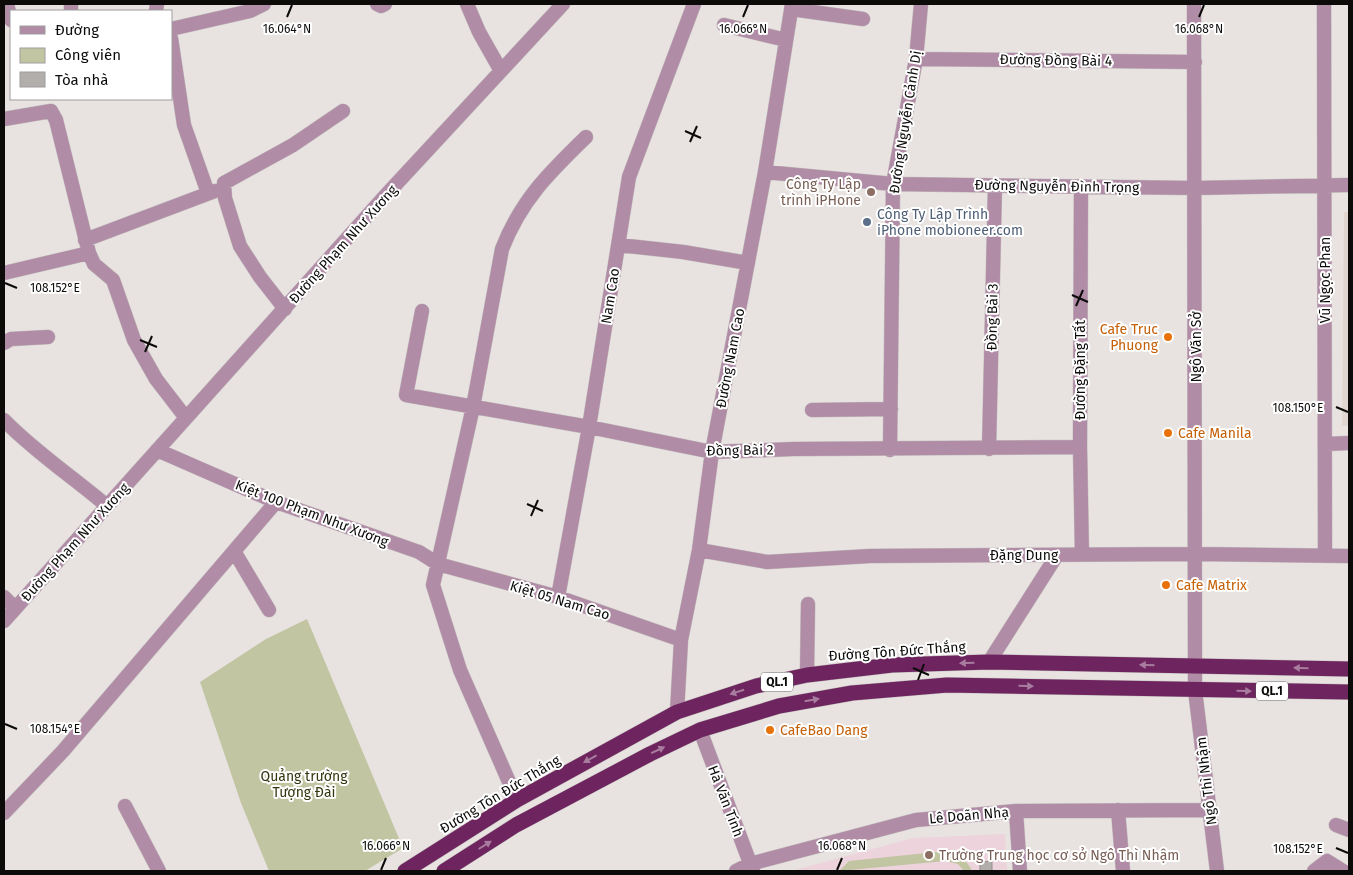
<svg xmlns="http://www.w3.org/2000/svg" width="1353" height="875" font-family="'Fira Sans',sans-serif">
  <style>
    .built { fill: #e1d6cf }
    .education { fill: #ecd3dc }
    .green { fill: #c2c5a1 }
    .building { fill: #b2aeac; stroke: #938f8d }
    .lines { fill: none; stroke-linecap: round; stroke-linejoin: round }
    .minor-casing { stroke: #c5c0bf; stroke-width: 15 }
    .highway-casing { stroke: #c5c0bf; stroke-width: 16 }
    .minor { stroke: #b18ca6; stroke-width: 14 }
    .highway { stroke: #6e245e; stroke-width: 15 }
    .oneway { fill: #a87c9e }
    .ticks { fill: none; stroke: #0c0b0a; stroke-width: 2 }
    .education-dot { fill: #8d6e63; stroke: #fff; stroke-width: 2 }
    .service-dot { fill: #5c6f8a; stroke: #fff; stroke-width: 2 }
    .food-dot { fill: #e8710a; stroke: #fff; stroke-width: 2 }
    .labels { text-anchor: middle; stroke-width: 4; stroke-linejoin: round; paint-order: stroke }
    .shield { fill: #fff; stroke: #555454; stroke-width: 1 }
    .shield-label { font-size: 12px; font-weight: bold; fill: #0c0b0a }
    .street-label { font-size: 14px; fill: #0c0b0a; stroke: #fff }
    .education-label { font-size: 14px; fill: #785e54; stroke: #fff; text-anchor: end }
    .service-label { font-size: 14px; fill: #4e5e75; stroke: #fff; text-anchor: start }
    .food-label { font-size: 14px; fill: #c56008; stroke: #fff; text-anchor: start }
    .park-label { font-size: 14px; fill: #34360f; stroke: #fff }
    .ticks-label { font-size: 12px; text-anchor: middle; fill: #0c0b0a; stroke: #fff; stroke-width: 4; stroke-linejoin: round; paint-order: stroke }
  </style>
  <rect width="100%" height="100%" fill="#e8e3e1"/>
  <!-- built -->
  <path class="built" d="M1344,212H1349V426H1342Z"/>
  <!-- education -->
  <path class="education" d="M1005,834L1007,871H791L913,838Z"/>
  <!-- green -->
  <path class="green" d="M307,619L403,848L365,871H269L241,803L200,682L266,639Z
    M946,851C958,856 967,859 972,871H964L958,864L945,861L839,871L849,861Z"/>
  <!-- building -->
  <path class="building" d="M992,861V871H980V862Z"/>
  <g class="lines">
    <defs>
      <path id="minor" d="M7,4L11,20
        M71,4V11
        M377,4L381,6L385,4
        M467,4L479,32L501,71
        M1194,4L1195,690L1217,871
        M1324,4L1325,556
        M791,9L863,19
        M156,11L157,4
        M724,25L786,40
        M171,29L250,11L264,4
        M171,38L184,125L208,193
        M916,59L1195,62
        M4,119L51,111L56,120L89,253L94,264L113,280L134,340L156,379L186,418
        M765,172L893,184L1195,188L1349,185
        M1081,186L1080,447L1082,555
        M85,240L215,191
        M619,245L683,252L748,263
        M4,273L89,253
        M285,309L260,277L240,246L225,198L224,183L293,145L343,111
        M422,311L406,395L589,427L712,452L793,449L1080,447
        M4,343L11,339L48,337
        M812,410L891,409
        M4,420C35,452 73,477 107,506
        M1326,444L1349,443
        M989,449L995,185
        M157,450L276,502L419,552L438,564L558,597L681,640
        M890,450L893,184L916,59L921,4
        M699,550L767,562L870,556L1196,554L1349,556
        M234,551L269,610
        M4,597L15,608
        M558,597L589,427L629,177L694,4
        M4,621L386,195L563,4
        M989,662L1057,555
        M807,675L808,604
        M677,712L681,640L699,550L712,452L765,172L792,4
        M700,730L753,871
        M517,800L460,670L433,585L473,407L502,249C521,200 549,173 586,137
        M125,806L159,871
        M1118,810L1123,871
        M1016,811L1020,871
        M4,813L63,751L276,502
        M1336,825L1349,830
        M736,871L750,864L916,820L1016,811L1210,810
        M1314,871L1327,861L1343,871"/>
      <path id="highway" d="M405,871L517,800L677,712L756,686L807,675L892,665L989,662L1349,669
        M444,871L516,825L650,754L700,730L779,706L852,693L947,685L1349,692"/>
    </defs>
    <!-- minor casing -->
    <use href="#minor" class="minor-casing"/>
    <!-- highway casing -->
    <use href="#highway" class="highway-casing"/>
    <!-- minor -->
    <use href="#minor" class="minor"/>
    <!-- highway -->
    <use href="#highway" class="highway"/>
  </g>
  <!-- one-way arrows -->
  <defs><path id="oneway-solid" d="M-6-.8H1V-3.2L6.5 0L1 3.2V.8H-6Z" transform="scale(1.25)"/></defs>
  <g class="oneway">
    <use href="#oneway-solid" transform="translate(967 663) rotate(178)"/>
    <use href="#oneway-solid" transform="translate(1147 665) rotate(-179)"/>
    <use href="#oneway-solid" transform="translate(1301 668) rotate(-179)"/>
    <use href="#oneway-solid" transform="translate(1026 686) rotate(1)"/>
    <use href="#oneway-solid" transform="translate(1244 691) rotate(1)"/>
    <use href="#oneway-solid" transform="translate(737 692) rotate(162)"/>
    <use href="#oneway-solid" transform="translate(812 700) rotate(-10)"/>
    <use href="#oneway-solid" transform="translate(658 750) rotate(-25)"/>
    <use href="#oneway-solid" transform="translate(590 759) rotate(151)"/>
    <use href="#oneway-solid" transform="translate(485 845) rotate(-32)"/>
  </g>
  <!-- ticks -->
  <path class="ticks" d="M287,17L292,5M743,17L748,5M1199,17L1204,5M685,131L701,138M690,142L697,126M5,283L17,288M1072,295L1088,302M1076,306L1083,290M140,340L157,347M145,352L152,336M1336,407L1348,412M527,504L543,511M531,516L538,500M913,668L929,675M918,680L924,664M5,724L17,729M1336,848L1348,853M381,870L386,858M837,870L842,858"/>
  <!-- markers -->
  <g class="education-dot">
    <circle cx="871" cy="192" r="5"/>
    <circle cx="929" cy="855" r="5"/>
  </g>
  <circle class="service-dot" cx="867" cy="222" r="5"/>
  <g class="food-dot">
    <circle cx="1168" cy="337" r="5"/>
    <circle cx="1168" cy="433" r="5"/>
    <circle cx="1166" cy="585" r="5"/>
    <circle cx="770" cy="730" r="5"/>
  </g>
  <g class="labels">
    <!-- shield labels -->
    <g class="shield">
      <rect x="761" y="672.5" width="32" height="19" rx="4"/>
      <rect x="1256" y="681.5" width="32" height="19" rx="4"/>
    </g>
    <g class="shield-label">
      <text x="777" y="686">QL.1</text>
      <text x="1272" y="695">QL.1</text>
    </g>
    <!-- street labels -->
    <g class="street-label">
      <text transform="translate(1056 60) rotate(1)" y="5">Đường Đồng Bài 4</text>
      <text transform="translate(905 122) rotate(-81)" y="5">Đường Nguyễn Cảnh Dị</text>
      <text transform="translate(1057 186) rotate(1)" y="5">Đường Nguyễn Đình Trọng</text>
      <text transform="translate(343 244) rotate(-48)" y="5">Đường Phạm Như Xương</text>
      <text transform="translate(1325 280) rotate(-90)" y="5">Vũ Ngọc Phan</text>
      <text transform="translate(610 296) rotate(-81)" y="5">Nam Cao</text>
      <text transform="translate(992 317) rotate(-89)" y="5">Đồng Bài 3</text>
      <text transform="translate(1196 347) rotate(-90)" y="5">Ngô Văn Sở</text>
      <text transform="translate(730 358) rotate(-79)" y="5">Đường Nam Cao</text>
      <text transform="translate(1080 370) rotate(-90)" y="5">Đường Đặng Tất</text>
      <text transform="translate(740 450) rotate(-1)" y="5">Đồng Bài 2</text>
      <text transform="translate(312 513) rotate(21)" y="5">Kiệt 100 Phạm Như Xương</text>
      <text transform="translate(75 542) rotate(-48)" y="5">Đường Phạm Như Xương</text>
      <text x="1024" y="560">Đặng Dung</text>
      <text transform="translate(560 600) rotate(17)" y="5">Kiệt 05 Nam Cao</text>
      <text transform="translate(897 651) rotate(-4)" y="5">Đường Tôn Đức Thắng</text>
      <text transform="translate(1206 781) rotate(-97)" y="5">Ngô Thì Nhậm</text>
      <text transform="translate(500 794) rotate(-31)" y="5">Đường Tôn Đức Thắng</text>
      <text transform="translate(726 801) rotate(69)" y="5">Hà Văn Tính</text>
      <text transform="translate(969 815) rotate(-5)" y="5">Lê Doãn Nhạ</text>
    </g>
    <!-- education labels -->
    <g class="education-label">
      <text x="861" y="189">Công Ty Lập<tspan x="861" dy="16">trình iPHone</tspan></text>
      <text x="939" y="860" text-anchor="start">Trường Trung học cơ sở Ngô Thì Nhậm</text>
    </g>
    <!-- service labels -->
    <g class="service-label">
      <text x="877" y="219">Công Ty Lập Trình<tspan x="877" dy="16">iPhone mobioneer.com</tspan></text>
    </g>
    <!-- food labels -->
    <g class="food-label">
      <text x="1158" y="334" text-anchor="end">Cafe Truc<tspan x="1158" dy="16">Phuong</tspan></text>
      <text x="1178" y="438">Cafe Manila</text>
      <text x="1176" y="590">Cafe Matrix</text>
      <text x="780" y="735">CafeBao Dang</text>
    </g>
    <!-- park labels -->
    <g class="park-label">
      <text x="304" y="781">Quảng trường<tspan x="304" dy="16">Tượng Đài</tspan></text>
    </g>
  </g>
  <g class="ticks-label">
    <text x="287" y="33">16.064°N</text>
    <text x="743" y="33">16.066°N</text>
    <text x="1199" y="33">16.068°N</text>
    <text x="55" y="292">108.152°E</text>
    <text x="1298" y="412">108.150°E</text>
    <text x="55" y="733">108.154°E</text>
    <text x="386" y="850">16.066°N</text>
    <text x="842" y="850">16.068°N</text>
    <text x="1298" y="853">108.152°E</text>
  </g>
  <!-- border -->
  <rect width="1353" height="875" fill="none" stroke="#0c0b0a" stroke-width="10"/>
  <!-- legend -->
  <rect x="10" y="10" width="162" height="90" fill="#ffffff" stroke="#9e9d9d"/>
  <rect x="20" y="26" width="25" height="8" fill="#b18ca6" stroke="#9e9d9d"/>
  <text x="55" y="35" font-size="15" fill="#0c0b0a">Đường</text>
  <rect x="20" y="48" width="25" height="15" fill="#c2c5a1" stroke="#9e9d9d"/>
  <text x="55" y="60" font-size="15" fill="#0c0b0a">Công viên</text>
  <rect x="20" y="72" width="25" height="15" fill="#b2aeac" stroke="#9e9d9d"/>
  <text x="55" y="85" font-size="15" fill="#0c0b0a">Tòa nhà</text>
</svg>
